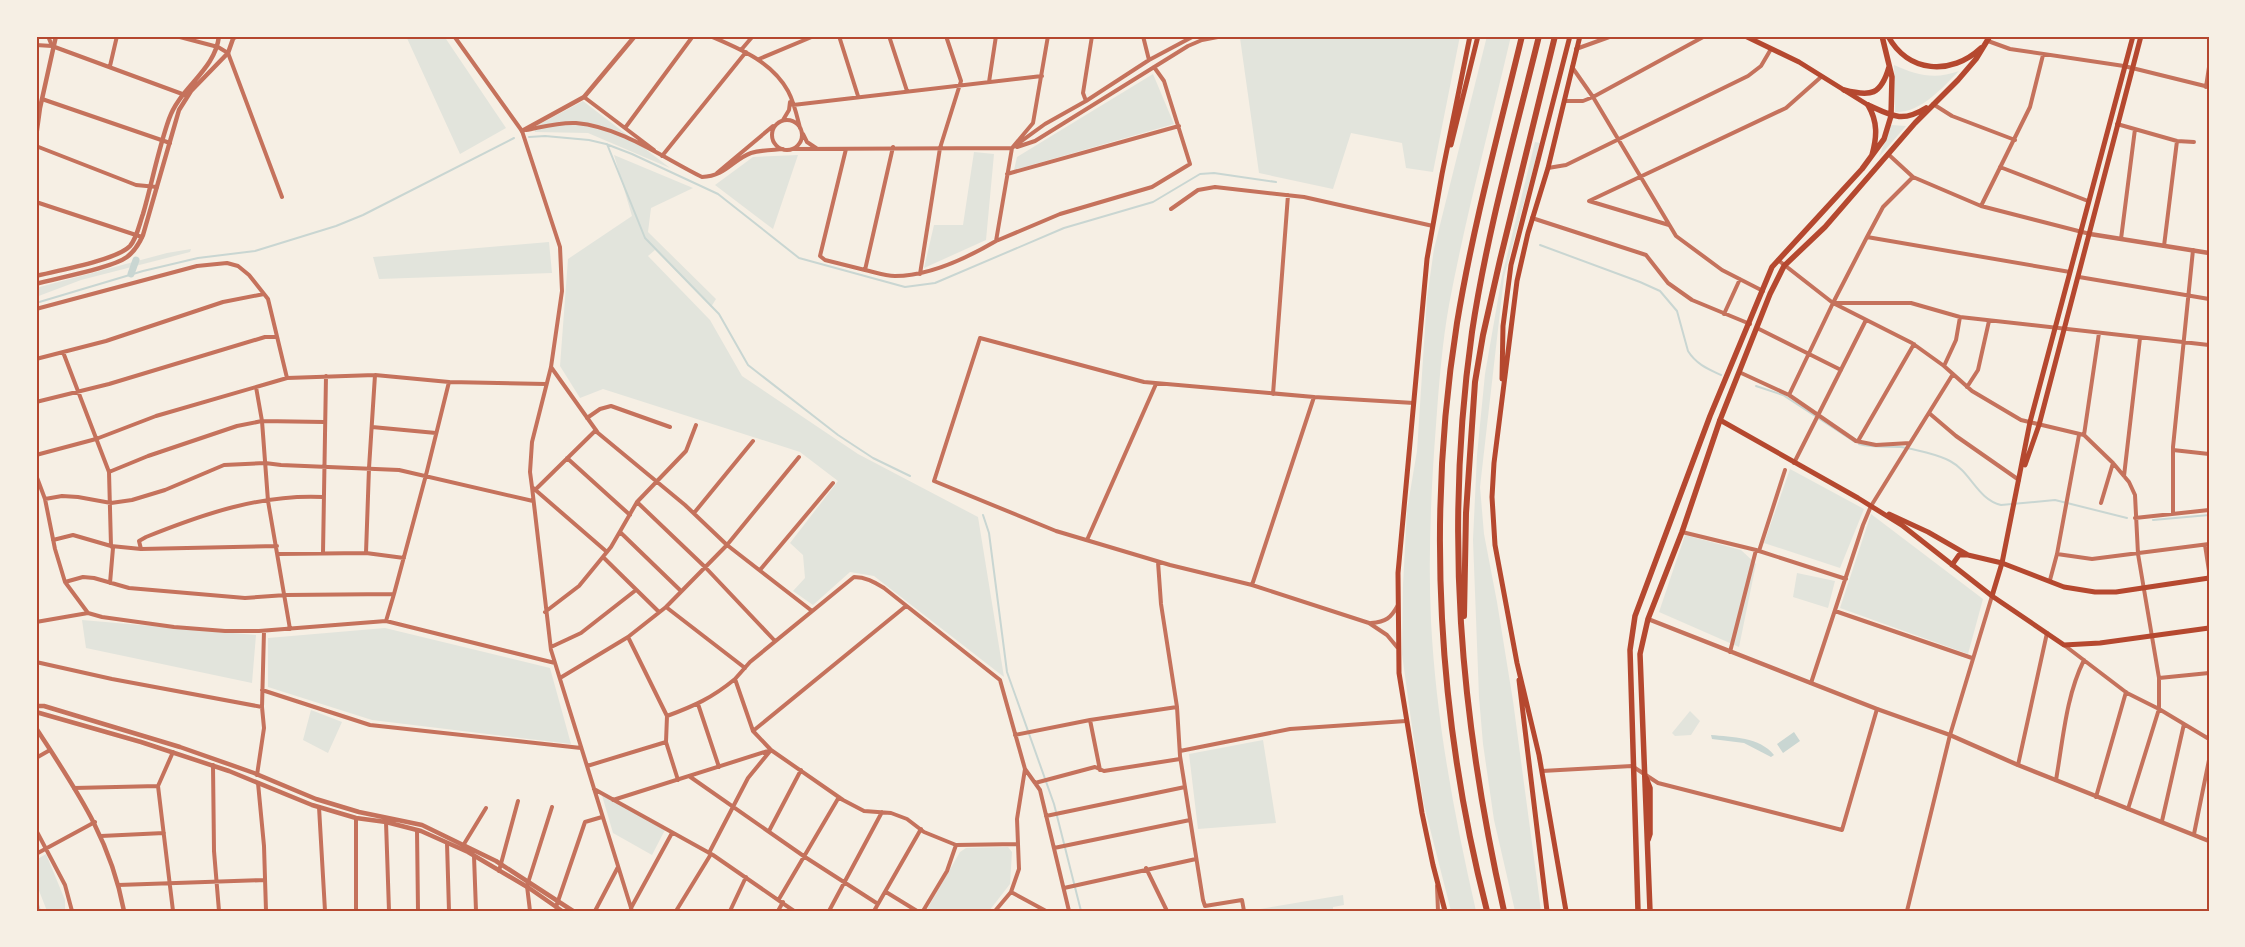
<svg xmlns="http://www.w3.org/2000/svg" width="2245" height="947" font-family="'Noto Serif',serif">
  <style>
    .green { fill: #e2e4dc }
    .water { fill: #c9d6d2 }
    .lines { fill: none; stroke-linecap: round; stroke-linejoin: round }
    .stream { stroke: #c9d6d2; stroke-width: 2 }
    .canal { stroke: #c9d6d2; stroke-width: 7 }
    .minor { stroke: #c5725c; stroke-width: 4 }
    .tertiary { stroke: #c5725c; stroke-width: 4.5 }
    .secondary { stroke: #b5482f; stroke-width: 5 }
    .primary { stroke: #b5482f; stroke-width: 5.5 }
    .motorway { stroke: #b5482f; stroke-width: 6 }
    .neatline { fill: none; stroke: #b5482f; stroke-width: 2 }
  </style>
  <rect width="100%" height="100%" fill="#f6efe4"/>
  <!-- green -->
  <path class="green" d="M406,36H444L506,128L460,154Z
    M1253,36H1460L1433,172L1406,168L1402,143L1351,133L1333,189L1259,173L1240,38Z
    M1487,36H1511C1490,126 1466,215 1449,305C1442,344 1439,385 1436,425C1431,490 1428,556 1431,621C1436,719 1454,815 1476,911H1451L1424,805L1411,720L1402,654L1403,585L1407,510L1417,451L1427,298L1434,249Z
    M1894,65C1916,75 1935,80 1959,71C1942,88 1921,113 1895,112Z
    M1153,74L1174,124L1014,170L1017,157Z
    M583,101L670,168L588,133L535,132L534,127Z
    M1891,125L1906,126L1879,157Z
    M1535,142L1540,143L1504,277L1480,487L1484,534L1497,602L1513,701L1541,911H1515L1494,820L1483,744L1479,697L1473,540L1477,455L1485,374L1502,276Z
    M974,152L994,154L986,240L924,268L934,225H963Z
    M614,155L693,188L651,208L648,232L716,299L711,307L655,250L648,256L710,320L742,376L858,454L978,517L1004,677L874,576L850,572L813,605L793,591L805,578L803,555L790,543L838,481L800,452L603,389L580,398L560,366L568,259L632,216Z
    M798,155L773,229L715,185L753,157Z
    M549,242L552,273L379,279L373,257Z
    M191,249L190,252L81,280L36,297V288L167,253Z
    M1790,469L1864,509L1840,568L1764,543Z
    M1871,514L1983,599L1968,654L1840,608Z
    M1685,535L1741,550L1756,564L1739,647L1659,612Z
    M1797,573L1835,581L1828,608L1793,597Z
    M82,620L256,635L252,683L86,648Z
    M385,628L550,668L571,744L372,720L268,687V638Z
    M311,710L342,722L328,753L303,740Z
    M1690,711L1700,721L1691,735L1675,736L1672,733Z
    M1263,740L1276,823L1198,829L1189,754Z
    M601,792L666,828L652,855L613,833Z
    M1008,847L1012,852L1010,884L989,911H926L960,852L966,848Z
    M46,854L65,900V911H47L36,883V860Z
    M1343,895L1344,905L1333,907V911H1248Z"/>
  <!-- water -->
  <path class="water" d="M1794,732L1800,741L1783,753L1777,744Z
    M1711,735C1732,737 1760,737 1774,755L1771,757L1744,743L1712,739Z"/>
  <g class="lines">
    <!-- stream -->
    <path class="stream" d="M529,137L545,136L589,140L606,144L632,154L718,194L799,258L905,287L935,283L1064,228L1153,202L1200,174L1214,173L1276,182
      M607,144L645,238L719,314L748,365L838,435L873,458L910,476
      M1540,245L1640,282L1660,291L1677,311L1688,351C1696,364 1708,369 1721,375
      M36,303L143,271L198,258L255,251L336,226L363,215L514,138
      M1756,386L1783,395L1855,442
      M1859,444C1874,448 1887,446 1901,447C1914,449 1939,455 1950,461C1971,472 1977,499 2001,505L2055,500L2127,518
      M983,515L989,533L1007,672L1054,804L1081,911
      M2153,520L2209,515
      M36,898L40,911"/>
    <!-- canal -->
    <path class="canal" d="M131,274L136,260"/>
    <!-- minor -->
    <path class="minor" d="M48,36L52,46
      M176,36L218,47L228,53L282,197
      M228,36L234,38L239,36
      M454,36L522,131L560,247L562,291L551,367L532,442L530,472L532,487L551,650L632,911
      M710,36C740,49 771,61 788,91C794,102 797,116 800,128
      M839,36L858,96
      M889,36L907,91
      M1143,36L1149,60
      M1988,41L2010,49L2124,66L2209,87
      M36,45L52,46L185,95
      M1576,49L1612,36
      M741,50L753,36
      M759,59L814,36
      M110,66L117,36
      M1572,67L1593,97L1676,236L1722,270L1763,291
      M989,82L996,36
      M2206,87L2209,67
      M584,97L654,150
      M42,99L170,143
      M1086,101L1083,93L1092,36
      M1564,101H1583L1593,97L1705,36
      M1933,104L1952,116L2015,140
      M793,105L1042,76
      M772 135a15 15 0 1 1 30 0a15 15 0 1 1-30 0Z
      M783,120L789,110L790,102
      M2117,124L2177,141L2194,142
      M625,128L693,36
      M526,130C542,127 559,122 576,123C621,127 662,157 702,177C726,176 732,160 751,153C761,150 773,150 783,149
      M803,134L807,142L816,148
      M36,146L136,185L157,187
      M893,147L865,270C874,272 885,276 895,276C930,276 967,258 996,241L1012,148L1045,124L1086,101L1149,60L1194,36
      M1017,147L1035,141L1188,46L1202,40L1223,36
      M792,149L1012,148L1033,123L1048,36
      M846,149L820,256L825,260L865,270
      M1888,154L1913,177L1981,206L2090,234
      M662,156L746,52
      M2000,167L2088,201
      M1548,168L1566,165L1748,76L1761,66L1771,49
      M717,173L773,126
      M1007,174L1179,126
      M1913,177L1883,207L1867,237L2070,272
      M36,202L142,237
      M1981,206L2030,107L2043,55
      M1171,209L1198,190L1215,187L1304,197L1433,226
      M1532,218L1646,255L1668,283L1692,300L1750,324
      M1669,225L1589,201L1786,108L1821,77
      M2121,239L2135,129
      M996,241L1060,214L1152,187L1190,164L1164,81L1154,67
      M2164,246L2177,141
      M1778,260L1833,303L1912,343L1944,366L1972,391L2021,420L2084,435
      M920,274L940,148L961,81L946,36
      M2079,277L2209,299
      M1833,303H1911L1960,317L2209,345
      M36,309L197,266L227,263L238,266L249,275L268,299L287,378
      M1724,314L1740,279
      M1757,328L1841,370
      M63,352L109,472L111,546L113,548L110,583
      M36,359L106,341L223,302L264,294
      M1944,366L1956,340L1960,317
      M551,367L598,433L685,505L727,545L799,457
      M1739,372L1789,395L1856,441L1876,445L1910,443
      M256,387L262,421L268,501L290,629
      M1967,387L1978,370L1989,321
      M1273,394L1288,195
      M1789,395L1833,303L1867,237
      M36,402L109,384L265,337H277
      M1929,413L1956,436L2019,480
      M587,418L600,409L611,406L670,427
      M696,425L686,451L637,502L705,567L775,641
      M372,427L436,433
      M2084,435L2113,463L2129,482L2135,495L2138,554L2159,678V709L2128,809
      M2084,435L2099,333
      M1858,441L1914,344
      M2173,450L2209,454
      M36,455L96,439L156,416L287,378L375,375L449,382L546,384
      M567,458L630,515
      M1794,463L1866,320
      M109,472L148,456L237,426L262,421L324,422
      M36,475L45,499L55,549L65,582L88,613L102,617L174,627L225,631H259L386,621
      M2124,476L2140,338
      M532,487L607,552
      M535,490L596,430
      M45,499L62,496L78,497L111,503L132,500L165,490L224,465L265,463L281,465L399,470L533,501
      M2101,503L2113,463
      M694,513L753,441
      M2173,513V447L2193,250
      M2135,518L2209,510
      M620,532L681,591
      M1682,532L1756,550L1730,652
      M53,540L73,535L111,546L141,549L277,546
      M1087,540L1156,384
      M2205,545L2209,571
      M141,549L139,541L146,537C203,514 261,494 323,497
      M1756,550L1846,579
      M1759,551L1785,470
      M323,553L326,376
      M366,553L404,558
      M278,554L366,553L369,468L375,375
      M2057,554L2092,559L2209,544
      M603,557L659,612
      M1158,562L1161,604L1177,707L1180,756L1203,900L1205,906L1242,900L1244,911
      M760,570L833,483
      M2050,580L2057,554L2079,435
      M65,582L83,577L94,578L129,588L245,598L286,595L394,594L426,475L449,382
      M1252,585L1314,397
      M394,594L386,621L555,663
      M666,607L727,545L812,611
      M1835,611L1972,658
      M545,612L579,586L611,547L637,502
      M36,622L88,613
      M1371,623C1386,622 1391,618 1398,605
      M628,637L666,607L745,668
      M2064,645L2127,693L2159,709L2209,739
      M551,647L581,633L636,590
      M1397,647L1387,635L1369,623L1252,585L1170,565L1056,531L934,481L980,338L1144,382L1314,397L1414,403
      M36,662L112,679L262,707L264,728L257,775
      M560,678L628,637L667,716L666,742
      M2159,678L2209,673
      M1811,683L1863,525L1871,506L1953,374
      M262,690L370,725L581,748
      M698,704L719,767
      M262,707L264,631
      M667,716C694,706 712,698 735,679
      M1090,720L1100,770
      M753,731L906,606
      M1015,735L1090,720L1177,707
      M1180,751L1290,729L1406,721
      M36,758L50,750
      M213,765L214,851L219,911
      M2018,765L2047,633
      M587,766L666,742L678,780
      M1025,769L1040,790L1069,911
      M1542,771L1632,766L1658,783L1842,830L1877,709
      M689,776L805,857L878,904L874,911
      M2056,780C2063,740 2066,696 2084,660
      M258,783L264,846L266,911
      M1035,783L1095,767L1104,771L1180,759
      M74,788L158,786
      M594,789L713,855L794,911
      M2096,797L2126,692
      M613,800L771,750L748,778L709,853
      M319,807L325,911
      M1046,816L1185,787
      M356,818V911
      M2162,821L2184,724
      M386,822L389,911
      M36,830L65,885L72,911
      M417,830L418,911
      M769,831L801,770
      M2194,834L2209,760
      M101,836L164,833
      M447,843L449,911
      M464,844L486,808
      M1054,848L1190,820
      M36,854L95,822
      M474,856L476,911
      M1146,868L1167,911
      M499,871L518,801
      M118,885L265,880
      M1437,886L1438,911
      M1064,888L1196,859
      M886,892L917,911
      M1011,892L1046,911
      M779,899L839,797
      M878,904L921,829
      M556,907L585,822L602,817
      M631,908L672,833
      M173,911L158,786L173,752
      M530,911L527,886L552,807
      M595,911L618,867
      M676,911L711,854
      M730,911L746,877
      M778,911L783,902
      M829,911L882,812
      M923,911L947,871L956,845
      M995,911L1011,892L1019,869L1017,819L1025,769L1000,680L884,588C874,582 866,577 854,577L750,662L735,679L753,731L771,750L843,800L864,811L891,813L907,819L924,832L956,845L1018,844
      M1907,911L1950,735L1992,596"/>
    <!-- tertiary -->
    <path class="tertiary" d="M522,131L584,97L635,36
      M36,137L40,108L56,36
      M2090,234L2209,253
      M36,276C56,271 117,260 130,246C137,238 139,225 143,214C152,183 158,150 169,119C180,87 215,71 219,36
      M36,284C57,278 112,268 127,257C135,251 139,244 143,235L179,110L191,91L228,53L234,36
      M1648,619L1877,709L1950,735L2018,765L2209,841
      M36,706H44L180,747L254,773L316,799L359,812L422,825L496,861L573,911
      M36,712L141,742L229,771L312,805L356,818L386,822L421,831L468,852L529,888L562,911
      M36,728C76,790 110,837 124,911"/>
    <!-- secondary -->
    <path class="secondary" d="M1745,36L1799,62L1868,105
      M1451,145L1478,36
      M1502,379L1503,326L1511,265L1570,36
      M1720,420L1858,498L1903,526L1992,596L2064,645L2100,643L2209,628
      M2025,465L2039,425L2141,36
      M1889,514L1928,532L1968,555L2002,563L2064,587L2095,592H2116L2209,578
      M1952,565L1959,555H1967
      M1992,596L2002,563L2030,422L2133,36
      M1519,680L1547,911
      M1445,911L1433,865L1422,813L1399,673L1398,573L1427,259L1442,174L1470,36
      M1566,911L1539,755L1517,663L1495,545L1492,497L1494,463L1517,281L1528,233L1548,168L1580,36"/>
    <!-- primary -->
    <path class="primary" d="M1888,36C1908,73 1951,76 1981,48
      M1844,90C1871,97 1881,95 1889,67
      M1868,105C1892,116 1902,123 1926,108
      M1868,105C1878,122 1877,137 1872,155
      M1646,778L1650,788V834L1648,840
      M1638,911L1630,650L1635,616L1710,416L1772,267L1862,169L1884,139L1891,116L1892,77L1882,36
      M1650,911L1640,654L1648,619L1682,532L1720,420L1770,294L1784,266L1825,227L1915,123L1958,80L1976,59L1990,36"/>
    <!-- motorway -->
    <path class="motorway" d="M1464,616L1466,513L1475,382L1483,335L1500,260L1555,36
      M1487,911C1438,720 1426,518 1457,323C1473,226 1499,131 1522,36
      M1504,911C1460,716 1444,531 1472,332C1487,232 1515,134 1539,36"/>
  </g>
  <!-- border -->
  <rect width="2245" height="947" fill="none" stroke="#f6efe4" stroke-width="75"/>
  <rect x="38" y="38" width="2170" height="872" class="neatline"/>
</svg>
